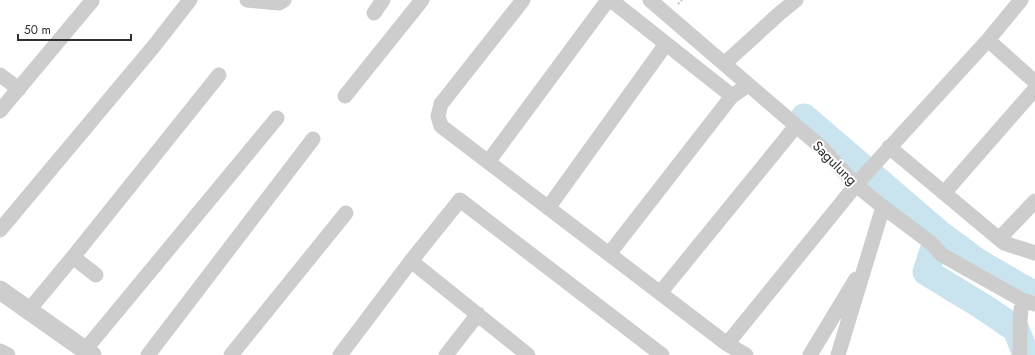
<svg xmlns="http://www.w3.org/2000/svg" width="1035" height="355" font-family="Jost,sans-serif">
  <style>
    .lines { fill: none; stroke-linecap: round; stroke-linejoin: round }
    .river { stroke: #c9e3ef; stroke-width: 27 }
    .path { stroke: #cdcdcd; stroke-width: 2.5; stroke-dasharray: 2 2; stroke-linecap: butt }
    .minor { stroke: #cdcdcd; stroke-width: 15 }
    .tertiary { stroke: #cdcdcd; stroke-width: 19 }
    .labels { text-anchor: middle; stroke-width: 4; stroke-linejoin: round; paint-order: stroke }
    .street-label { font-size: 14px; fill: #303030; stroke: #fff }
  </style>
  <rect width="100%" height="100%" fill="#fff"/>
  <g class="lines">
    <!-- river -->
    <path class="river" d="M804,117L939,233
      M1026,355L1016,329L982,306L926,272L939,233L978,262L1035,295"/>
    <!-- path -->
    <path class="path" d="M678,4L682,0"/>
    <!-- minor -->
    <path class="minor" d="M247,0L279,3L284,0
      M523,0L441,104L438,116L441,126L727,344L746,355
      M611,0L732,96
      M650,0L822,148L856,185L883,207L931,243L942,255L1022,300L1035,304
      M374,13L383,0
      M988,40L1035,82
      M724,64L780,13L796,0
      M0,75L19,89
      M345,96L422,0
      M0,111L92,1
      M889,147L1004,243L1035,253
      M488,162L608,0
      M944,193L1035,89
      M548,208L666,44
      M0,230L154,46L190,0
      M999,239L1035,201
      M609,254L732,96L748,85
      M73,257L96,275
      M411,261L528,355
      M660,293L796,126
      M29,310L73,257L219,75
      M727,344L860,180L988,40L1021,0
      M85,350L277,118
      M0,351L8,355
      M148,355L313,139
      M231,355L346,213
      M340,355L411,261L460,200L662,355
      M446,355L478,314
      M810,355L856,279
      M838,355L883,207
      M1020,355V320L1022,300"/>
    <!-- tertiary -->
    <path class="tertiary" d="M0,290L92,355"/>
  </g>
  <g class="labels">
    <!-- street labels -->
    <g class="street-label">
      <text transform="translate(835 163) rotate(45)" y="5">Sagulung</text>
    </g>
  </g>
  <!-- scale -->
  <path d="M18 34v6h113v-6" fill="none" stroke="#303030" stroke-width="2"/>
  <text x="24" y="34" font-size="12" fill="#303030" stroke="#ffffff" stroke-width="3" paint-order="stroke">50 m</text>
</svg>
